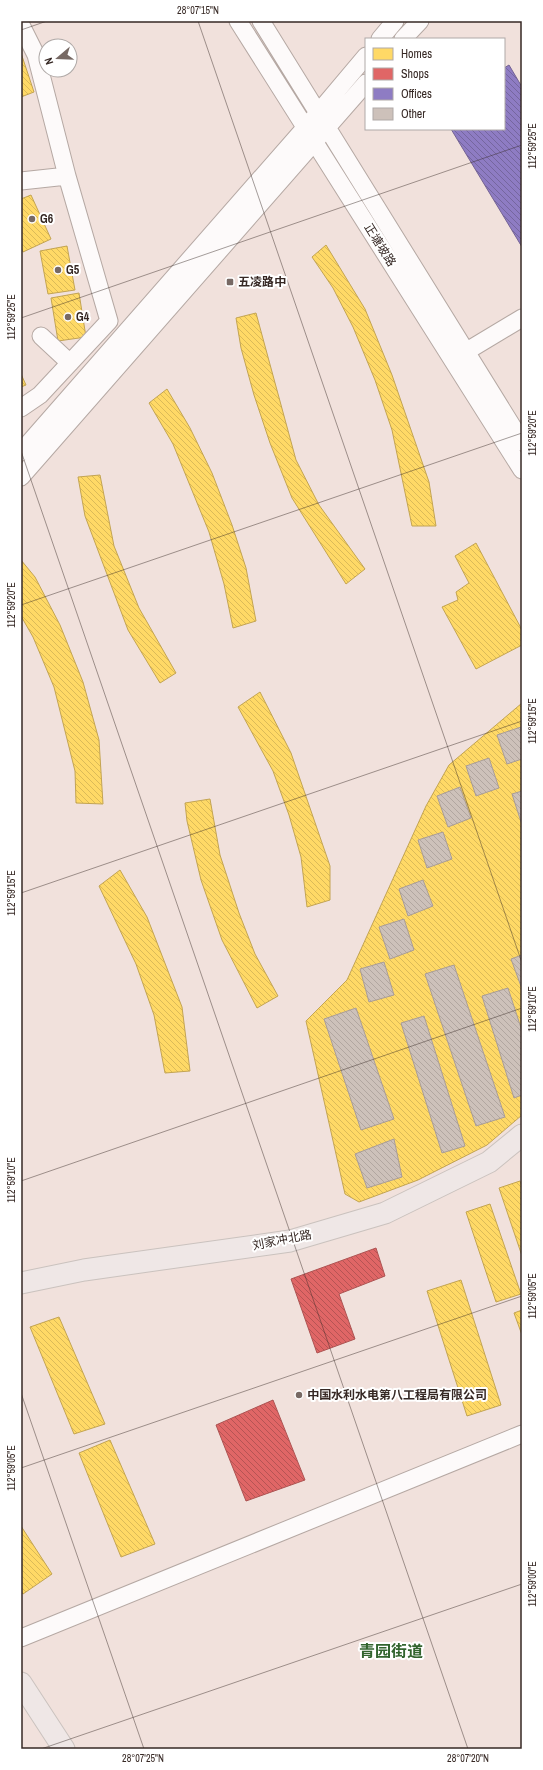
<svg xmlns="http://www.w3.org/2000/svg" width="543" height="1770" font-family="'Archivo Narrow','Noto Sans SC',sans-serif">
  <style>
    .homes { fill: url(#homes-back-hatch); stroke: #c3a452 }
    .shops { fill: url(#shops-back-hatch); stroke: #ad5352 }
    .offices { fill: url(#offices-back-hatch); stroke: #746393 }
    .building { fill: url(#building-back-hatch); stroke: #a99d97 }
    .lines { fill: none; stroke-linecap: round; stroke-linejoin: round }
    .minor-casing { stroke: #b5a8a3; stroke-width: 19 }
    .major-casing { stroke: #cac2be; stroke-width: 23 }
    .minor { stroke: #fdfafa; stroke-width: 17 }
    .major { stroke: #efe7e6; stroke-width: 21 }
    .ticks { fill: none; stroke: #362824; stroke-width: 1; stroke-opacity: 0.45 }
    .poi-dot { fill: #776964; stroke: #fff; stroke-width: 1.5 }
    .labels { text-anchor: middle; stroke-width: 4; stroke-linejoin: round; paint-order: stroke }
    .poi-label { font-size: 12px; font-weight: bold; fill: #362824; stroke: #fff; text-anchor: start }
    .street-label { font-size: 12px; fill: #362824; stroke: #fff }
    .district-label { font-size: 16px; font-weight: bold; fill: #32642e; stroke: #fff }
    .neatline { fill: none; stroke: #362824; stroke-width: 1.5 }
    .ticks-label { font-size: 10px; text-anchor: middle; fill: #362824 }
  </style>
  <defs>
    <pattern id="homes-back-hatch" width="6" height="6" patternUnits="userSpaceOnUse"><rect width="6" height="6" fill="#ffd966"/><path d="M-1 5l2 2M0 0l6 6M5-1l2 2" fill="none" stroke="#dbba58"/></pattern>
    <pattern id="shops-back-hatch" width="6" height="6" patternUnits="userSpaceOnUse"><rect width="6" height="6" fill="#e06666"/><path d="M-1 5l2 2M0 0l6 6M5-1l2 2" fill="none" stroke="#b65454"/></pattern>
    <pattern id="offices-back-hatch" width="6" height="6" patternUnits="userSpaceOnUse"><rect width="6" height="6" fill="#8e7cc3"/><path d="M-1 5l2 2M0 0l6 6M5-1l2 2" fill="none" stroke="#75669e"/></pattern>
    <pattern id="building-back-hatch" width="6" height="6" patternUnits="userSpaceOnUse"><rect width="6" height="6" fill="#cdc1ba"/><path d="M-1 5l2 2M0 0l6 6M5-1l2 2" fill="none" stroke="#b1a6a0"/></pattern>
  </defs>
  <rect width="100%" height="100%" fill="#f1e1dc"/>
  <!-- homes -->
  <path class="homes" d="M21,53L34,92L21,97Z
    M31,195L51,239L23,252L21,247V199Z
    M326,245L365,309L392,375L429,482L436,526H412L392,430L375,380L353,327L333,288L312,257Z
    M67,246L75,290L48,294L40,251Z
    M79,293L86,337L58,341L51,298Z
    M256,313L296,460L319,505L365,569L346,584L292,498L270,443L254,395L241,348L236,318Z
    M21,374L26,385L21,387Z
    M167,389L190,428L212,473L232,525L246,568L256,621L233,628L224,584L209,532L173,444L149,403Z
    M100,475L114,546L139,608L176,673L160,683L128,630L85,516L78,477Z
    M476,543L522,630V645L476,669L442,607L458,600L456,592L469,583L455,556Z
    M21,560L35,577L60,625L83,682L99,740L103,804L76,803L75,771L54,687L33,637L21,616Z
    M260,692L291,753L330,866V900L307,907L301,857L289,815L273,771L238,707Z
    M522,703V1115L487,1145L418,1180L359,1202L345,1194L306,1021L347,980L426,806L449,765Z
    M210,799L220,855L239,913L255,954L278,996L257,1008L222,940L201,880L187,821L185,803Z
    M120,870L147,917L182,1007L190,1071L165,1073L154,1015L136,964L99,886Z
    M520,1181L522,1187V1256L499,1188Z
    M490,1204L521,1294L496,1302L466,1212Z
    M461,1280L501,1405L467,1416L427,1291Z
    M522,1310V1335L514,1313Z
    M59,1317L105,1424L74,1434L30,1327Z
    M110,1440L155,1544L121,1557L79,1453Z
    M21,1526L52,1574L23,1594L21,1591Z"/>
  <!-- shops -->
  <path class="shops" d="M376,1248L385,1276L339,1294L355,1339L317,1353L291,1279Z
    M273,1400L305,1480L246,1501L216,1425Z"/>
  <!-- offices -->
  <path class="offices" d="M509,65L522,87V247L451,129H504V68Z"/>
  <!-- building -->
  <path class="building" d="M521,727L522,759L507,764L497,735Z
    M489,758L499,788L476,796L466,766Z
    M460,787L471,818L448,827L437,796Z
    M522,791V825L512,794Z
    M443,832L452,859L427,868L418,840Z
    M423,880L433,906L408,916L399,889Z
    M404,919L414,950L390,959L379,927Z
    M522,955V989L511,959Z
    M384,962L394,995L369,1002L360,969Z
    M454,965L505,1117L476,1126L425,974Z
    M508,988L522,1031V1095L514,1098L482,996Z
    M356,1008L394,1119L361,1130L324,1019Z
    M424,1016L465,1146L442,1153L401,1023Z
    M394,1139L402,1177L367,1188L355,1154Z"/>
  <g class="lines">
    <defs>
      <path id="minor" d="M238,21L522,470
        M261,21L522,442
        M21,25L36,55L67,176L109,321L40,395L21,408
        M380,39L395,21
        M403,39L420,21
        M21,181L67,176
        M41,336L70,363
        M467,351L522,318
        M21,452L318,113L366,56
        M21,477L366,83
        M21,1638L522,1434"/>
      <path id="major" d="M21,1283L84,1270L290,1241L385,1213L489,1162L522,1135
        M21,1683L64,1749"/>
    </defs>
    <!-- minor casing -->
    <use href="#minor" class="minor-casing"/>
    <!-- major casing -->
    <use href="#major" class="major-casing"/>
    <!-- minor -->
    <use href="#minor" class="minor"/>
    <!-- major -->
    <use href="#major" class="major"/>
  </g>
  <!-- ticks -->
  <path class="ticks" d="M198,21L522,963M21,30L47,21M21,318L522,145M21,451L468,1749M21,605L522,433M21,893L522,721M21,1181L522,1008M21,1393L144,1749M21,1468L522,1296M41,1749L522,1584"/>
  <!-- markers -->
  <g class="poi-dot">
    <circle cx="32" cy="219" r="4"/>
    <circle cx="58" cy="270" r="4"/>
    <rect x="226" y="278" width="8" height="8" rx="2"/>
    <circle cx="68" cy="317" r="4"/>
    <circle cx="299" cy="1395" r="4"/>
  </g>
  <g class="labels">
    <!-- poi labels -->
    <g class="poi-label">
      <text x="40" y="223">G6</text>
      <text x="66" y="274">G5</text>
      <text x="238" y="286">五凌路中</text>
      <text x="76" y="321">G4</text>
      <text x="307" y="1399">中国水利水电第八工程局有限公司</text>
    </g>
    <!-- street labels -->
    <g class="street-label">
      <text transform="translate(380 245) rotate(58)" y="4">正塘坡路</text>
      <text transform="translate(282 1240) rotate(-11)" y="4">刘家冲北路</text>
    </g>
    <!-- district labels -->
    <g class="district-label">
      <text x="391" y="1657">青园街道</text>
    </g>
  </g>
  <!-- border -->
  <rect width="543" height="1770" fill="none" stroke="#ffffff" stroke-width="44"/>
  <!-- legend -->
  <rect x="365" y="38" width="140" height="92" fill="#ffffff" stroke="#afa9a7"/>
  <rect x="373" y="48" width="20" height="12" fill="#ffd966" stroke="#afa9a7"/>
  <text x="401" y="58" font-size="12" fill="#362824">Homes</text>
  <rect x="373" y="68" width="20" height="12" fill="#e06666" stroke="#afa9a7"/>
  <text x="401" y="78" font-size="12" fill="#362824">Shops</text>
  <rect x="373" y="88" width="20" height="12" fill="#8e7cc3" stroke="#afa9a7"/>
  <text x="401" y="98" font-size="12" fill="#362824">Offices</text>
  <rect x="373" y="108" width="20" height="12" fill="#cdc1ba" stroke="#afa9a7"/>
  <text x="401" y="118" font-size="12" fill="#362824">Other</text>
  <!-- north arrow -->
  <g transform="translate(58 58) rotate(251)"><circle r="19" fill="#ffffff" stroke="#afa9a7"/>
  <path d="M0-3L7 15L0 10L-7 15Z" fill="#776964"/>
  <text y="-6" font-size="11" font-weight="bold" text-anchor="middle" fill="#362824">N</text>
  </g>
  <rect x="22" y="22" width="499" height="1726" class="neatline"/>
  <g class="ticks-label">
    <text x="198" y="14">28°07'15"N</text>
    <text transform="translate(532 146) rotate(-90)" y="4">112°59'25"E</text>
    <text transform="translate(11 317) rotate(-90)" y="4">112°59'25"E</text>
    <text transform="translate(532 433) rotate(-90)" y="4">112°59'20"E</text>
    <text transform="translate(11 605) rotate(-90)" y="4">112°59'20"E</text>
    <text transform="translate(532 721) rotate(-90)" y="4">112°59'15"E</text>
    <text transform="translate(11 893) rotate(-90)" y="4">112°59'15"E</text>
    <text transform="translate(532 1009) rotate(-90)" y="4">112°59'10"E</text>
    <text transform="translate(11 1180) rotate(-90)" y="4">112°59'10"E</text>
    <text transform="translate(532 1296) rotate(-90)" y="4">112°59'05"E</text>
    <text transform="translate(11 1468) rotate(-90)" y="4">112°59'05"E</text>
    <text transform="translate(532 1584) rotate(-90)" y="4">112°59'00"E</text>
    <text x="143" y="1762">28°07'25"N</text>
    <text x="468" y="1762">28°07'20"N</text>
  </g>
</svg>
